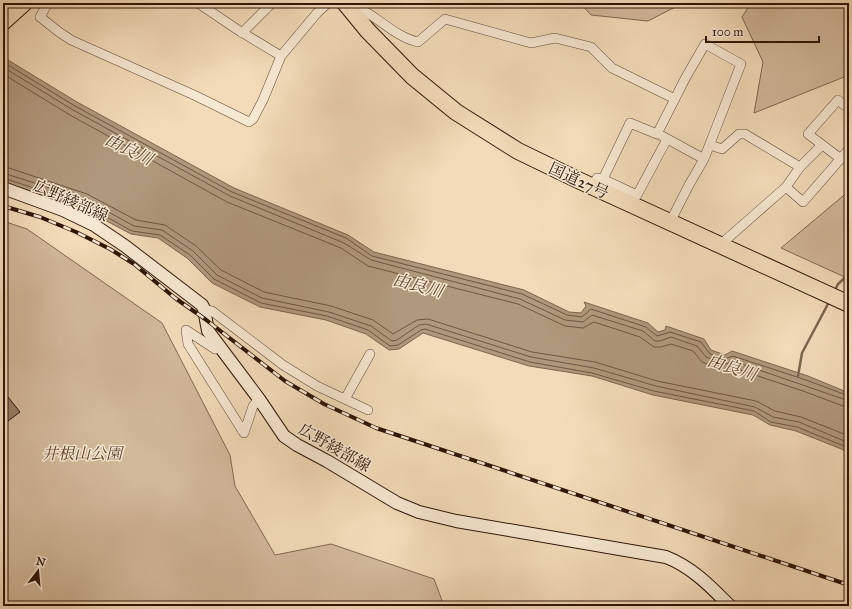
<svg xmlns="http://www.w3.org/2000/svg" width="852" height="609" font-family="'IM FELL Great Primer','Noto Serif JP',serif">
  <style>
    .green { fill: #d2b99b; stroke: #806750 }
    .water { fill: #b0987c; stroke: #7c644d }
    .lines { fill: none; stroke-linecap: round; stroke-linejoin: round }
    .shore { stroke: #6f5641; stroke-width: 1 }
    .stream { stroke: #7c644d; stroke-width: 2.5 }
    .building { fill: #947c63; stroke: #2e1506 }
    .street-casing { stroke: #5f4633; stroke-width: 10 }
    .secondary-casing { stroke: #2e1506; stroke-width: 14 }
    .highway-casing { stroke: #2e1506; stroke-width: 18 }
    .street { stroke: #f7e8d2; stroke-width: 9 }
    .secondary { stroke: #f7e8d2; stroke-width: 12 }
    .highway { stroke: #f3dbb9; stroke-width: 16 }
    .rail-casing { stroke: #2e1506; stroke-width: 4 }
    .rail { stroke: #f7e8d2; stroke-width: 2.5; stroke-dasharray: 8; stroke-linecap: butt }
    .labels { text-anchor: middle; stroke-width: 3; stroke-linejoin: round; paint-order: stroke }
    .street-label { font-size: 16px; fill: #2e1506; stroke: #f7e8d2 }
    .park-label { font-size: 16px; font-style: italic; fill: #5f4633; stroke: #f7e8d2 }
    .water-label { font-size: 17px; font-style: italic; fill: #624935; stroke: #f7e8d2 }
  </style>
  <rect width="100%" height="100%" fill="#f3dbb9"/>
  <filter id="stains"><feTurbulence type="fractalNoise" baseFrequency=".005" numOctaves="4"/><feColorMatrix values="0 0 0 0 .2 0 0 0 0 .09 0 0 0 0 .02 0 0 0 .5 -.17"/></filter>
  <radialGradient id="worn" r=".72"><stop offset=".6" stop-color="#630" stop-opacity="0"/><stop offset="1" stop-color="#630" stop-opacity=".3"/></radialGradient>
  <!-- green -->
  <path class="green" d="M580,3H683L648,21L591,15Z
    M751,3H849V75L754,113L763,62L742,17Z
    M849,191V279L781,248Z
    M3,221L27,229L162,323L230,455L235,486L275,555L331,544L434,579L444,606H3Z"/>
  <!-- water -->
  <path class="water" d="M3,57L77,102L234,188L348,235L374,252L524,290L569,312L581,313L586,306L584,302L648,323L658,332L665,330L666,326L704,339L711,350L725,355L732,351L808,376L849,393V452L796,431L770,425L753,415L653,395L592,376L529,366L423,333L399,349L389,350L366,334L326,320L260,307L212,283L187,258L158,238L131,234L82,208L3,182Z"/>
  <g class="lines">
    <!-- shore -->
    <path class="shore" d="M3,62L75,106L232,192L346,238L372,256L522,294L567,315L582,317L591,309L646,327L657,336L670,332L701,342L710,354L724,359L733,356L806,380L849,396
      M3,67L73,110L230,196L344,243L371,260L520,299L565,320L583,322L592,315L643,331L655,341H660L671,337L697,346L706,357L722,363L726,364L733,361L849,401
      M3,74L70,115L227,202L341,248L368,266L518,304L565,326L583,328L594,322L640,337L654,347H661L671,344L693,351L702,362L720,369L727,370L734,368L803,391L843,406L849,407
      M3,167L9,168L87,194L136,220L165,225L196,246L221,270L264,292L331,306L373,320L393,334L417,320L428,319L532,352L595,362L657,381L756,401L775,411L801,417L849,436
      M3,173L85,199L134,226L162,230L193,251L217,275L262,298L329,312L371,326L392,341L397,340L419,325L426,324L531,357L594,368L656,386L755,407L773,417L799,422L849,443
      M3,178L83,204L132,231L160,235L190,255L214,279L261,303L327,316L368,330L390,346L398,345L421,330L425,329L530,362L592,373L654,391L754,411L771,422L797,427L849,448"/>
    <!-- stream -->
    <path class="stream" d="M834,292L838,284L849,274
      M798,376L802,353L829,302"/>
  </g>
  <!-- building -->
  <path class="building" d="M8,397L20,412L8,421L3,414V400Z"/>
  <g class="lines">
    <defs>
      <path id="street" d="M48,3L40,17L59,32L71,40L194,95L249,122L253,119L263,100L281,56L317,13L328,3
        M198,3L238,30L281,56
        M350,4C374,12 392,36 418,42L445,19L531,43L555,38L591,47L612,68L675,99
        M242,33L272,3
        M662,136L704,159
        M710,145L722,149L739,134H745L800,167
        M841,159L808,134L838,100L849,109
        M603,179L637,195L667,139
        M593,186L597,178L603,179L630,123L657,134L686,77L705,44L741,64L704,159L689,185L670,222
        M786,187L803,202L849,149
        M720,245L786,187L800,167L822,145
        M204,309L212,311L283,365L317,386L368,410
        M219,344L215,349L186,330L188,344L244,433L253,406L259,399
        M345,399L370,354"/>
      <path id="secondary" d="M3,188L63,210L94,225L125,246L202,305L204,309L208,331L259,399L284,436L297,445L327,461L397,503L419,512L456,521L666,557C692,567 711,587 730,606"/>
      <path id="highway" d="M345,3L368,31L412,76L456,112L518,151L578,180L849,304
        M3,22L24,3"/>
    </defs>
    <!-- street casing -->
    <use href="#street" class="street-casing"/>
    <!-- secondary casing -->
    <use href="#secondary" class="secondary-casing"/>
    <!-- highway casing -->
    <use href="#highway" class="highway-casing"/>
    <!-- street -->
    <use href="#street" class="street"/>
    <!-- secondary -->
    <use href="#secondary" class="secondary"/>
    <!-- highway -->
    <use href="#highway" class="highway"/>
    <defs>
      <path id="rail" d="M3,206L40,217L76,232L110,249L134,264L175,298L205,319L285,381L324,404L376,428L849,585"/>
    </defs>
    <!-- rail casing -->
    <use href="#rail" class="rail-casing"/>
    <!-- rail -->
    <use href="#rail" class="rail"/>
  </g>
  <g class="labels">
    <!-- street labels -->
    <g class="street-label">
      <text transform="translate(579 180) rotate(25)" y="6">国道27号</text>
      <text transform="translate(71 200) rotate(24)" y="6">広野綾部線</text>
      <text transform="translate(335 447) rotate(30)" y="6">広野綾部線</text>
    </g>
    <!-- park labels -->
    <g class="park-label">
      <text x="82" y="459">井根山公園</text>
    </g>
    <!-- water labels -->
    <g class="water-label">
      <text transform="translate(129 149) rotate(26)" y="6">由良川</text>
      <text transform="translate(418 285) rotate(15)" y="6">由良川</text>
      <text transform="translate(732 367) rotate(18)" y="6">由良川</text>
    </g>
  </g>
  <!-- margin -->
  <rect width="852" height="609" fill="none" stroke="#f3dbb9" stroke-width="16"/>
  <rect x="4" y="4" width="844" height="601" fill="none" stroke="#2e1506" stroke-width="2"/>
  <rect x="8" y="8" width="836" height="593" fill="none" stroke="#2e1506"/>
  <!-- north arrow -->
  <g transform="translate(38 571) rotate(16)" stroke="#f7e8d2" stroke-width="3" paint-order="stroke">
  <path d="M0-3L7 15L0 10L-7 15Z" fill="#2e1506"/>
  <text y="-6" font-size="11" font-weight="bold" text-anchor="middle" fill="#2e1506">N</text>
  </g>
  <!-- scale -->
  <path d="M706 36v6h113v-6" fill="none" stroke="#2e1506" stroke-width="2"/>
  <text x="712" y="36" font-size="12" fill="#2e1506" stroke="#f7e8d2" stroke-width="3" paint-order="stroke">100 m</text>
  <rect width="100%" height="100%" filter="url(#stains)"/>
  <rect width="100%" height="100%" fill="url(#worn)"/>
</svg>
